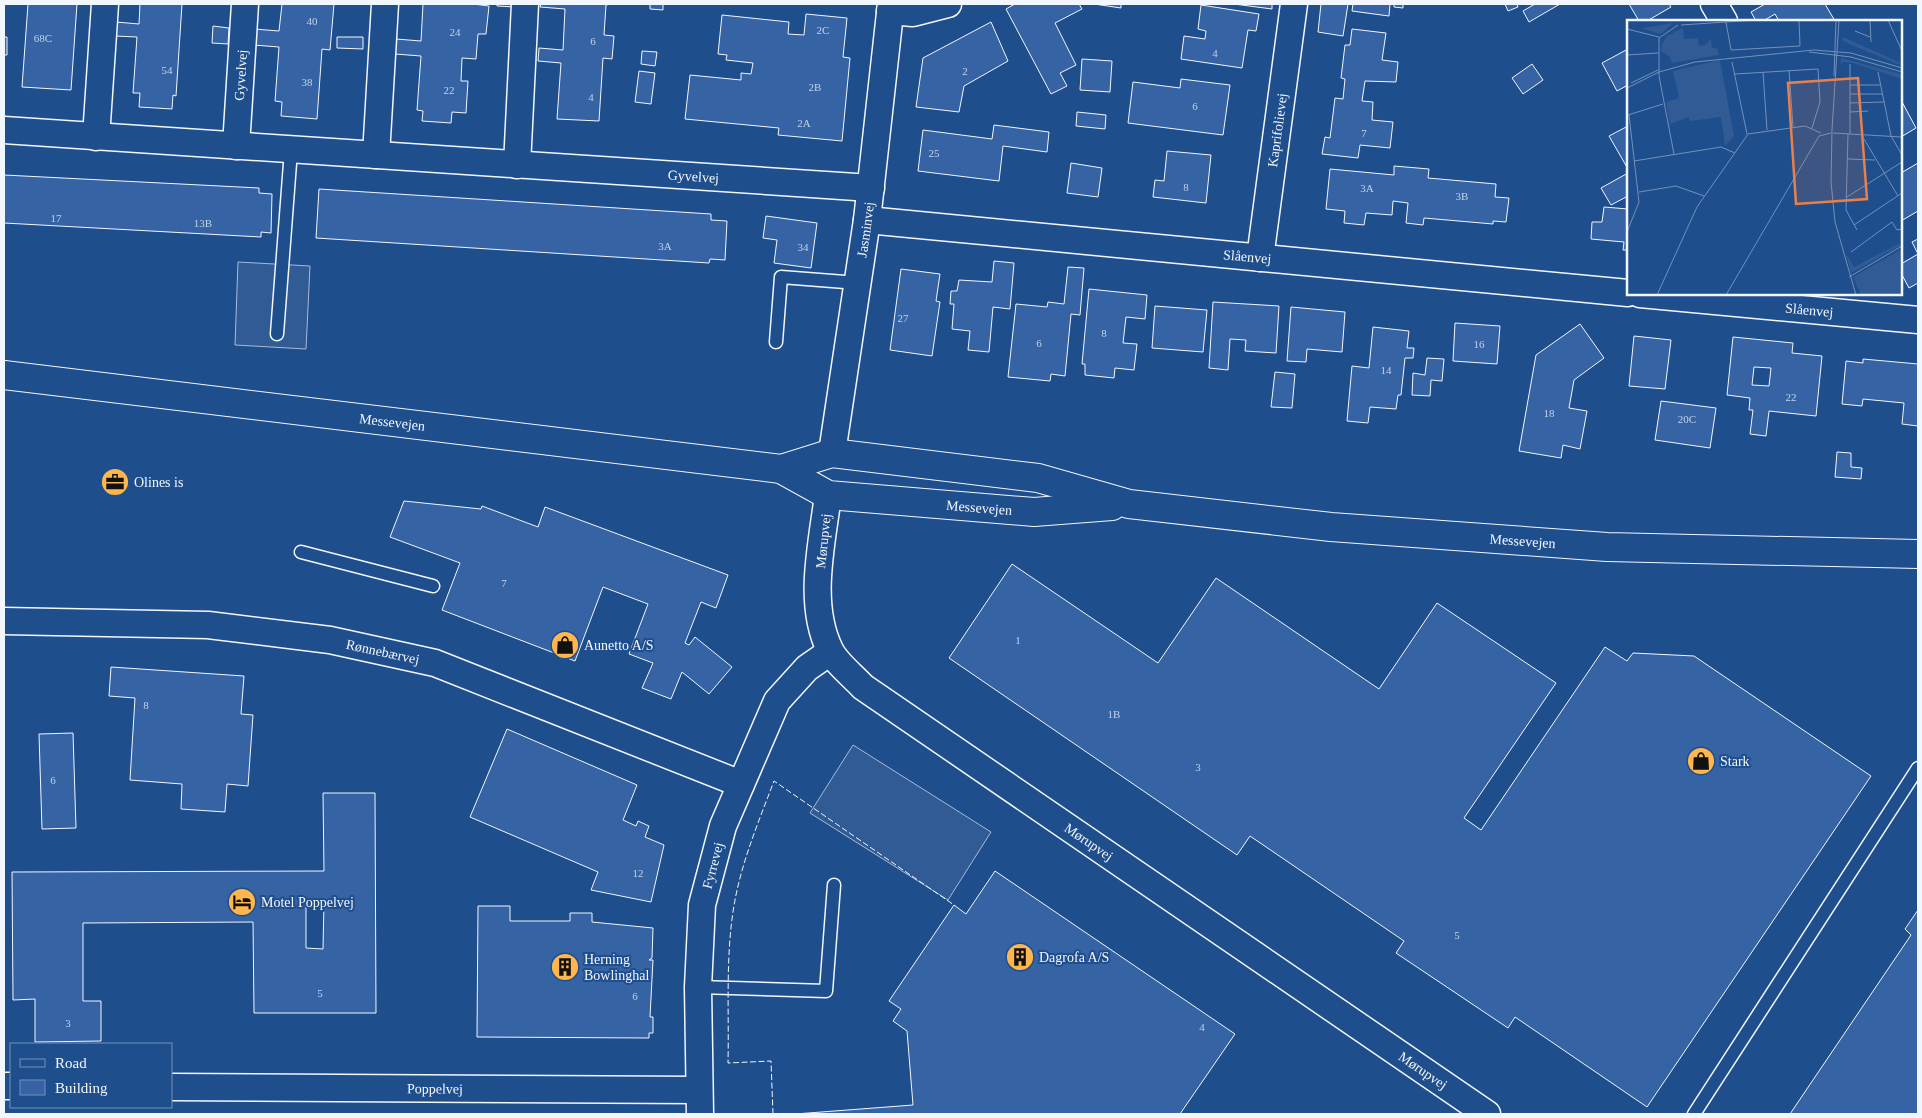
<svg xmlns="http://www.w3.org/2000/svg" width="1922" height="1118" font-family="Georgia,serif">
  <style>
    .built { fill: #305b95; stroke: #a8bbd7 }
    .building { fill: #3563a3; stroke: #f2f6ff; fill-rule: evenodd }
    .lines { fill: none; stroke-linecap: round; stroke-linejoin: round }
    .lane-casing { stroke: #f2f6ff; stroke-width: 15 }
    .street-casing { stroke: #f2f6ff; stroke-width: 29 }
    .secondary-casing { stroke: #f2f6ff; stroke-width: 30 }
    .lane { stroke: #1f4e8c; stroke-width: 12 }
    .street { stroke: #1f4e8c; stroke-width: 26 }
    .secondary { stroke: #1f4e8c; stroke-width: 28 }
    .fence { stroke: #f2f6ff; stroke-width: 1; stroke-dasharray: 6 2.5; stroke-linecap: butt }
    .labels { text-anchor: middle; stroke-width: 4; stroke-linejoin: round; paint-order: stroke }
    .number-label { font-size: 11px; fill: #c3d1e8 }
    .street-label { font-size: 14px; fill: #f2f6ff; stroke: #1f4e8c }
    .poi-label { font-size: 14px; fill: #f2f6ff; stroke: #1f4e8c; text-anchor: start }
    .inset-road { fill: none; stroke: #7391ba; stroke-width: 1 }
    .view { fill: #ea8049; fill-opacity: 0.15; stroke: #ea8049; stroke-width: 2.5 }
    .inset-edge { fill: none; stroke: #f2f6ff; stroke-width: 2.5 }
  </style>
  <rect width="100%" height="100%" fill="#1f4e8c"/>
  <!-- built -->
  <path class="built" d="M238,262L310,266L306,349L235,345Z
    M853,745L991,832L948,900L810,813Z"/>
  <!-- building -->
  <path class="building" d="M28,4H77L71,90L22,87Z
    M140,4H182L176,96L173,95L172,109L139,107L140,93H133L137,37L115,36L116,22L139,24Z
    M282,4H334L330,50L322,49L317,119L281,116L282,102L275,101L279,47L253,45L254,29L279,31Z
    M423,4H473L489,6L486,34H478L476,59L462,58L461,81H468L466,113L452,112L451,123L422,121L423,111L417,110L421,56L395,54L396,39L421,41Z
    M497,4H514V7L497,6Z
    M541,4H611L606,5L604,35L614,36L612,59L603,58L599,121L557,119L561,63L538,61L539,48L563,50L565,9L540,7Z
    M650,4H663V10L650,9Z
    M1015,4H1079L1082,9L1055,23L1076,65L1060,73L1067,86L1051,94L1006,9Z
    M1094,4H1121V8Z
    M1234,4H1272V9Z
    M1321,4H1348L1343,36L1318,32Z
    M1353,4H1390L1389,16L1352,11Z
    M1394,4H1403V8L1394,7Z
    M1505,4H1517L1518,7L1508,11Z
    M1535,4H1560L1529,22L1523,11Z
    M1629,4H1669L1671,7L1647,21H1639Z
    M1765,4H1825L1835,21H1779L1775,14L1763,21H1756L1751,12Z
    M1201,5L1259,14L1256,31L1248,30L1242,68L1181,59L1184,36L1205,39L1206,31L1198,29Z
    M806,14L847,18L843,57L850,58L842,141L778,135L779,128L685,119L690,75L741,80V73L751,74L753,63L726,60L727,55L718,54L722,15L789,22L788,34L804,35Z
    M991,22L1008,61L964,86L959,112L916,107L923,58Z
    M213,26L229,28L228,44L212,43Z
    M1352,29L1386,33L1382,60L1398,62L1396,82L1365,81L1362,101L1373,102L1372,120L1393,122L1390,148L1360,145L1358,158L1322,154L1325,137L1330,138L1335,98L1343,99L1345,79L1341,78L1345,45H1350Z
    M4,37H7V55H4Z
    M337,37H363V49L337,48Z
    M1628,49V85L1617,91L1602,63Z
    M642,51L657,52L655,66L641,64Z
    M1082,59L1112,61L1110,92L1080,90Z
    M1532,64L1543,80L1523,94L1512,78Z
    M639,71L655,73L651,104L635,102Z
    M1181,79L1230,85L1223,135L1128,123L1133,82L1180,88Z
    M1901,100L1916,128L1901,137Z
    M1077,112L1106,115L1105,129L1076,126Z
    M994,125L1049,132L1047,152L1003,146L999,181L918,171L923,130L992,139Z
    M1628,126V169L1609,136Z
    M1167,151L1211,155L1206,203L1153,197L1155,180L1164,181Z
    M1071,163L1102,168L1098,197L1067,193Z
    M1918,163V211L1901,221V173Z
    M1394,166L1429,169L1428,178L1496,184L1495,197L1509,198L1506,222L1493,221V224L1424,218L1423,225L1406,223L1408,203L1393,201L1392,215L1366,213L1364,225L1344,223L1345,211L1326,209L1330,169L1394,175Z
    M1628,173V196L1611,205L1601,188Z
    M4,175L259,188V193L272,194L271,233L261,232V237L4,223Z
    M319,189L711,214V220L727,221L725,260L710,259L709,263L316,238Z
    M1604,207L1628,209V250H1623L1624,242L1591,239L1592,222H1602Z
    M766,216L817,223L811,268L774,263L777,240L763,238Z
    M1918,239V283L1909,288L1901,273V264L1918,254L1912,242Z
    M994,261L1014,263L1010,309L993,307L989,352L968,350L970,331L952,329L954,304H950L951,291H957L959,280L992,282Z
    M1068,267L1084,268L1080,315L1071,314L1065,376L1051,374L1050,381L1008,377L1016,304L1047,307L1048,302L1064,304Z
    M901,269L940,274L936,301L940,302L932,356L890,350Z
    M1089,289L1147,295L1145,319L1126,317L1123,343L1137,344L1134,370L1115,368L1114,378L1085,375V364H1082Z
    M1213,302L1279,306L1276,353L1245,351L1246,340L1230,339L1228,370L1209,368Z
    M1155,306L1207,310L1203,352L1152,348Z
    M1291,307L1345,312L1342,352L1307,349L1306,362L1287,361Z
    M1455,323L1500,326L1497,364L1453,361Z
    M1580,324L1604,358L1574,380L1569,408L1587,411L1580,449L1563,445L1561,458L1519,451L1536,355Z
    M1373,327L1409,331L1407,348H1414L1413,358H1405L1401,395H1398L1396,409L1370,407L1368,423L1347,421L1352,366L1369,368Z
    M1634,336L1671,340L1665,389L1629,386Z
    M1733,337L1793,343L1792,353L1822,356L1816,416L1769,411L1766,436L1750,434L1753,410H1749L1750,398L1727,395ZM1754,367L1771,368L1769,386L1752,385Z
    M1427,358L1444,359L1442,381L1431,380L1430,396L1412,395L1413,373L1425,375Z
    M1863,359L1918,364V426L1902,424L1904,403L1863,399L1862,406L1842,404L1846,361L1863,363Z
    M1275,372L1295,374L1292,408L1271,407Z
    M1661,401L1716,408L1710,448L1655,440Z
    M1837,452L1851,453V467L1862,468L1861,479L1835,477Z
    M404,501L481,509L482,506L538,527L545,507L728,575L716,608L701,602L685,643L689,645L695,637L732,667L709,694L682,672L671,699L642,688L653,663L629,654L648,604L603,587L575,661L442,610L460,563L390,537Z
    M1012,564L1158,663L1216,578L1379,689L1437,603L1556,683L1464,818L1481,830L1605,647L1627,661L1633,653L1694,656L1871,776L1647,1107L1515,1017L1508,1028L1396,953L1404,941L1250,836L1237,855L949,658Z
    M111,667L244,676L241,714L253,715L248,786L227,784L225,812L181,809L182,784L130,780L135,698L109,696Z
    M507,729L637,785L623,820L636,826L638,821L649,826L645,837L664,845L651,902L591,890L598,872L470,817Z
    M73,733L76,828L42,829L39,734Z
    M323,793H375L376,1013H254L253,922L83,923V1001H101V1041L35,1042V999L13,1000L12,872L324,871ZM306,901H324L323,949L306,948Z
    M995,871L1235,1034L1180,1114H795L913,1105L907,1031L893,1021L901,1009L889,1001L954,905L966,914Z
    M478,906H510V921H570V913H592V922L653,928L652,958L649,960H653L650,1017H653V1033H649V1038L477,1037Z
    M1918,910V1114H1790L1911,935L1905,929Z"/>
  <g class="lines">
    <defs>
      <path id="lane" d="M277,334L291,150
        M776,342L781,277L858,283
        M301,552L433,586
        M698,987L826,991L834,885
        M1694,1114L1918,768"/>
      <g id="street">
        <path d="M1714,4L1724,21"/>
        <path d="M890,11L913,13L948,4"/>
        <path id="s1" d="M4,130L871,188"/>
        <path d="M96,137L105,4"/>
        <path id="s2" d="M236,146L245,4"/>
        <path d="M376,155L385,4"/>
        <path d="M517,165L525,4"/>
        <path id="s3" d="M867,220L1628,293"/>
        <path id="s4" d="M1260,258L1294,4"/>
        <path id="s5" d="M1640,294L1918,320"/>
        <path id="s6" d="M832,453L867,220L891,4"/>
        <path id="s7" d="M828,495C822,544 807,603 830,650C836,663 853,676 863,687L1487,1114"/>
        <path id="s8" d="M4,621L208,625L330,640L435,663L741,784"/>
        <path d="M4,1086H11"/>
        <path id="s9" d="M171,1087L699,1090"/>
        <path id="s10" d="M700,1114L698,987L702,905L723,826L777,701L807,668L830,652"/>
      </g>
      <g id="secondary">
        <path id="s11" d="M4,375L781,469L828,495L1034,512L1112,506"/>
        <path id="s12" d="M781,469L832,453L1038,478L1129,504L1331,527L1607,547L1918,554"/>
      </g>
    </defs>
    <!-- lane casing -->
    <use href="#lane" class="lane-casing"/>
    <!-- street casing -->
    <use href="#street" class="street-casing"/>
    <!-- secondary casing -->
    <use href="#secondary" class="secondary-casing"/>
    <!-- lane -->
    <use href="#lane" class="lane"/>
    <!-- street -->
    <use href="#street" class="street"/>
    <!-- secondary -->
    <use href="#secondary" class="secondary"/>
    <!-- fence -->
    <path class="fence" d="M773,1114L771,1061L728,1063C729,1015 726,966 732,919C738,870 757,826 774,781L954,905"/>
  </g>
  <!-- icons -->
  <defs>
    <symbol id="office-disc" viewBox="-11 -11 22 22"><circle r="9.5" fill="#ffb74d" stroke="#1f4e8c"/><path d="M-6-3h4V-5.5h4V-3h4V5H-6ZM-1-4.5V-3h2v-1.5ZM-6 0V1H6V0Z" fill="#111"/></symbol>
    <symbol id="shop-disc" viewBox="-11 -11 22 22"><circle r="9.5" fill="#ffb74d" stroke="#1f4e8c"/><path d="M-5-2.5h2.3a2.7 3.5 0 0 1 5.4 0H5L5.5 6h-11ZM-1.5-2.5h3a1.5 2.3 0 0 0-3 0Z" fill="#111"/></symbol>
    <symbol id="hotel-disc" viewBox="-11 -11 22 22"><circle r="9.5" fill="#ffb74d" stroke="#1f4e8c"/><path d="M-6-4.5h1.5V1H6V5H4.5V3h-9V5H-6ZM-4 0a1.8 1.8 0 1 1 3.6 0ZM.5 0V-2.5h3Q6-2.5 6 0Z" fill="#111"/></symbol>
    <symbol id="building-disc" viewBox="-11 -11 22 22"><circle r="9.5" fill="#ffb74d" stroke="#1f4e8c"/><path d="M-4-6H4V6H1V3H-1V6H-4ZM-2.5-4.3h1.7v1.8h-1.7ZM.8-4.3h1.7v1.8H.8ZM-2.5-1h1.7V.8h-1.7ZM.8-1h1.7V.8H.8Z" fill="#111"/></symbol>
  </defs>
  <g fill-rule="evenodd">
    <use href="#office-disc" x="99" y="466" width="32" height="32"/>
    <use href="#shop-disc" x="549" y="629" width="32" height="32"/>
    <use href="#shop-disc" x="1685" y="745" width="32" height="32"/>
    <use href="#hotel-disc" x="226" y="886" width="32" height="32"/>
    <use href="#building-disc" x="1004" y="941" width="32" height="32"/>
    <use href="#building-disc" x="549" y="951" width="32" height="32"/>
  </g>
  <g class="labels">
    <!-- number labels -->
    <g class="number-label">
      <text x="312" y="25">40</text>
      <text x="823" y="34">2C</text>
      <text x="455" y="36">24</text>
      <text x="43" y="42">68C</text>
      <text x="593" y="45">6</text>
      <text x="1215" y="57">4</text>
      <text x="167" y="74">54</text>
      <text x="965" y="75">2</text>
      <text x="307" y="86">38</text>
      <text x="815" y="91">2B</text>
      <text x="449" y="94">22</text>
      <text x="591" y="101">4</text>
      <text x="1195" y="110">6</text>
      <text x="804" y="127">2A</text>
      <text x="1364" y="137">7</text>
      <text x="934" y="157">25</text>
      <text x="1186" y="191">8</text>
      <text x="1367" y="192">3A</text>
      <text x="1462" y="200">3B</text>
      <text x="56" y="222">17</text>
      <text x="203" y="227">13B</text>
      <text x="665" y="250">3A</text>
      <text x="803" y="251">34</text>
      <text x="903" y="322">27</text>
      <text x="1104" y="337">8</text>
      <text x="1039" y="347">6</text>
      <text x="1479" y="348">16</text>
      <text x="1386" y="374">14</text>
      <text x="1791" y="401">22</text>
      <text x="1549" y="417">18</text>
      <text x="1687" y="423">20C</text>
      <text x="504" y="587">7</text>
      <text x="1018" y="644">1</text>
      <text x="146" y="709">8</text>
      <text x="1114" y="718">1B</text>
      <text x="1198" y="771">3</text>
      <text x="53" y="784">6</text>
      <text x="638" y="877">12</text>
      <text x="1457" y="939">5</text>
      <text x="320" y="997">5</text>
      <text x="635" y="1000">6</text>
      <text x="68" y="1027">3</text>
      <text x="1202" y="1031">4</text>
    </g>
    <!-- street labels -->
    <g class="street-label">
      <text dy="5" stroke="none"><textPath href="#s2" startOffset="71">Gyvelvej</textPath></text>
      <text dy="5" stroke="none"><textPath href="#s4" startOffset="129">Kaprifolievej</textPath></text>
      <text dy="5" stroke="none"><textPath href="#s1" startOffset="691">Gyvelvej</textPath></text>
      <text dy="5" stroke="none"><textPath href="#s6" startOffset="226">Jasminvej</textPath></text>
      <text dy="5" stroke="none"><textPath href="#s3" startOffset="382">Slåenvej</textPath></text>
      <text dy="5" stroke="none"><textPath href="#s5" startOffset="170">Slåenvej</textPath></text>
      <text dy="5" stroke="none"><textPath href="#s11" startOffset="391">Messevejen</textPath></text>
      <text dy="5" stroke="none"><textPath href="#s11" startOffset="988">Messevejen</textPath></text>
      <text transform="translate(823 541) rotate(-84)" y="5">Mørupvej</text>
      <text dy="5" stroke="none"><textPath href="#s12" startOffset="751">Messevejen</textPath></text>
      <text dy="5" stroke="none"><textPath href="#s8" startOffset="381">Rønnebærvej</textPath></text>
      <text dy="5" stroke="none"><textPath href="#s7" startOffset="481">Mørupvej</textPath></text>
      <text dy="5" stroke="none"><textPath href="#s10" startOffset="250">Fyrrevej</textPath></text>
      <text dy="5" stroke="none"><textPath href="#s7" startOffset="886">Mørupvej</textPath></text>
      <text dy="5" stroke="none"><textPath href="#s9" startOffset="264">Poppelvej</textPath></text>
    </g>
    <!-- poi labels -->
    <g class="poi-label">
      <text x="134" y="487">Olines is</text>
      <text x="584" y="650">Aunetto A/S</text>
      <text x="1720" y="766">Stark</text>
      <text x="261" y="907">Motel Poppelvej</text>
      <text x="1039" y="962">Dagrofa A/S</text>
      <text x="584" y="964">Herning<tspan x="584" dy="16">Bowlinghal</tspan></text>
    </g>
  </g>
  <!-- overview -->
  <g transform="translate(1627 20)">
    <rect width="275" height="275" fill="#1f4e8c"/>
    <path d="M46,3L34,14L16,9V8ZM56,8L57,19L71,18L72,26L78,25L84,19L85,28H90L92,35L45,43L43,37L34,31L35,24L40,16ZM216,17L274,43L273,45L222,24L215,20ZM214,38L275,54V59L226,43L216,42L213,45ZM93,40L107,116L98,126L94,97L63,101L62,97L43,104L39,82L52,78L46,51ZM271,224L274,225L224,253L219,234L227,247ZM275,229V275H234L226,257Z" fill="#305b95"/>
    <path class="inset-road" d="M243,0L244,22M261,0L275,31M99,2L104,30L173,26L172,0M54,5L129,0M0,9L32,17M228,11L243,17M32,18V56L47,134M32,18L51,5M182,32L224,37L275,52M0,35L31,33M105,42L120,114M223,44V114M162,50L166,107M136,52L140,110M251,52L264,116L275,135M108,54L191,49L193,82L185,108M207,56L209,0M4,63L31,50M223,65H253M0,68L32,52L68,42L187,30L224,33L275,48M223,74H255M223,83L257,82M223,92L241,91M1,95L36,84M205,110L204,162L208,202L229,275M205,110L212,0M206,113L275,117M121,114L178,106L194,113M221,114L219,190L230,210M234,114L271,176M221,139L248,140M7,141L94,127L108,133M12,172L49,166L77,176M220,177L275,142M227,205L275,173M0,212L12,182L2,95M224,232L265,202L270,210L275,209M222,257L275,226M30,275L70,187L121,114M99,275L192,116L204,113"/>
    <path class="view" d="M231,58L240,179L169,184L161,63Z"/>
    <rect width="275" height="275" class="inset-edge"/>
  </g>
  <!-- border -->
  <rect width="1922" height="1118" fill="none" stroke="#f2f6ff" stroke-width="10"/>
  <!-- legend -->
  <rect x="10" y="1043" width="162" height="65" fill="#1f4e8c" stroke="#7391ba"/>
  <rect x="20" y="1059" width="25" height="8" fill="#1f4e8c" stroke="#7391ba"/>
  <text x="55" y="1068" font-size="15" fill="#f2f6ff">Road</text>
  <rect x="20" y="1080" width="25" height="15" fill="#3563a3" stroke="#7391ba"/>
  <text x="55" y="1093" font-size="15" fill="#f2f6ff">Building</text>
</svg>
